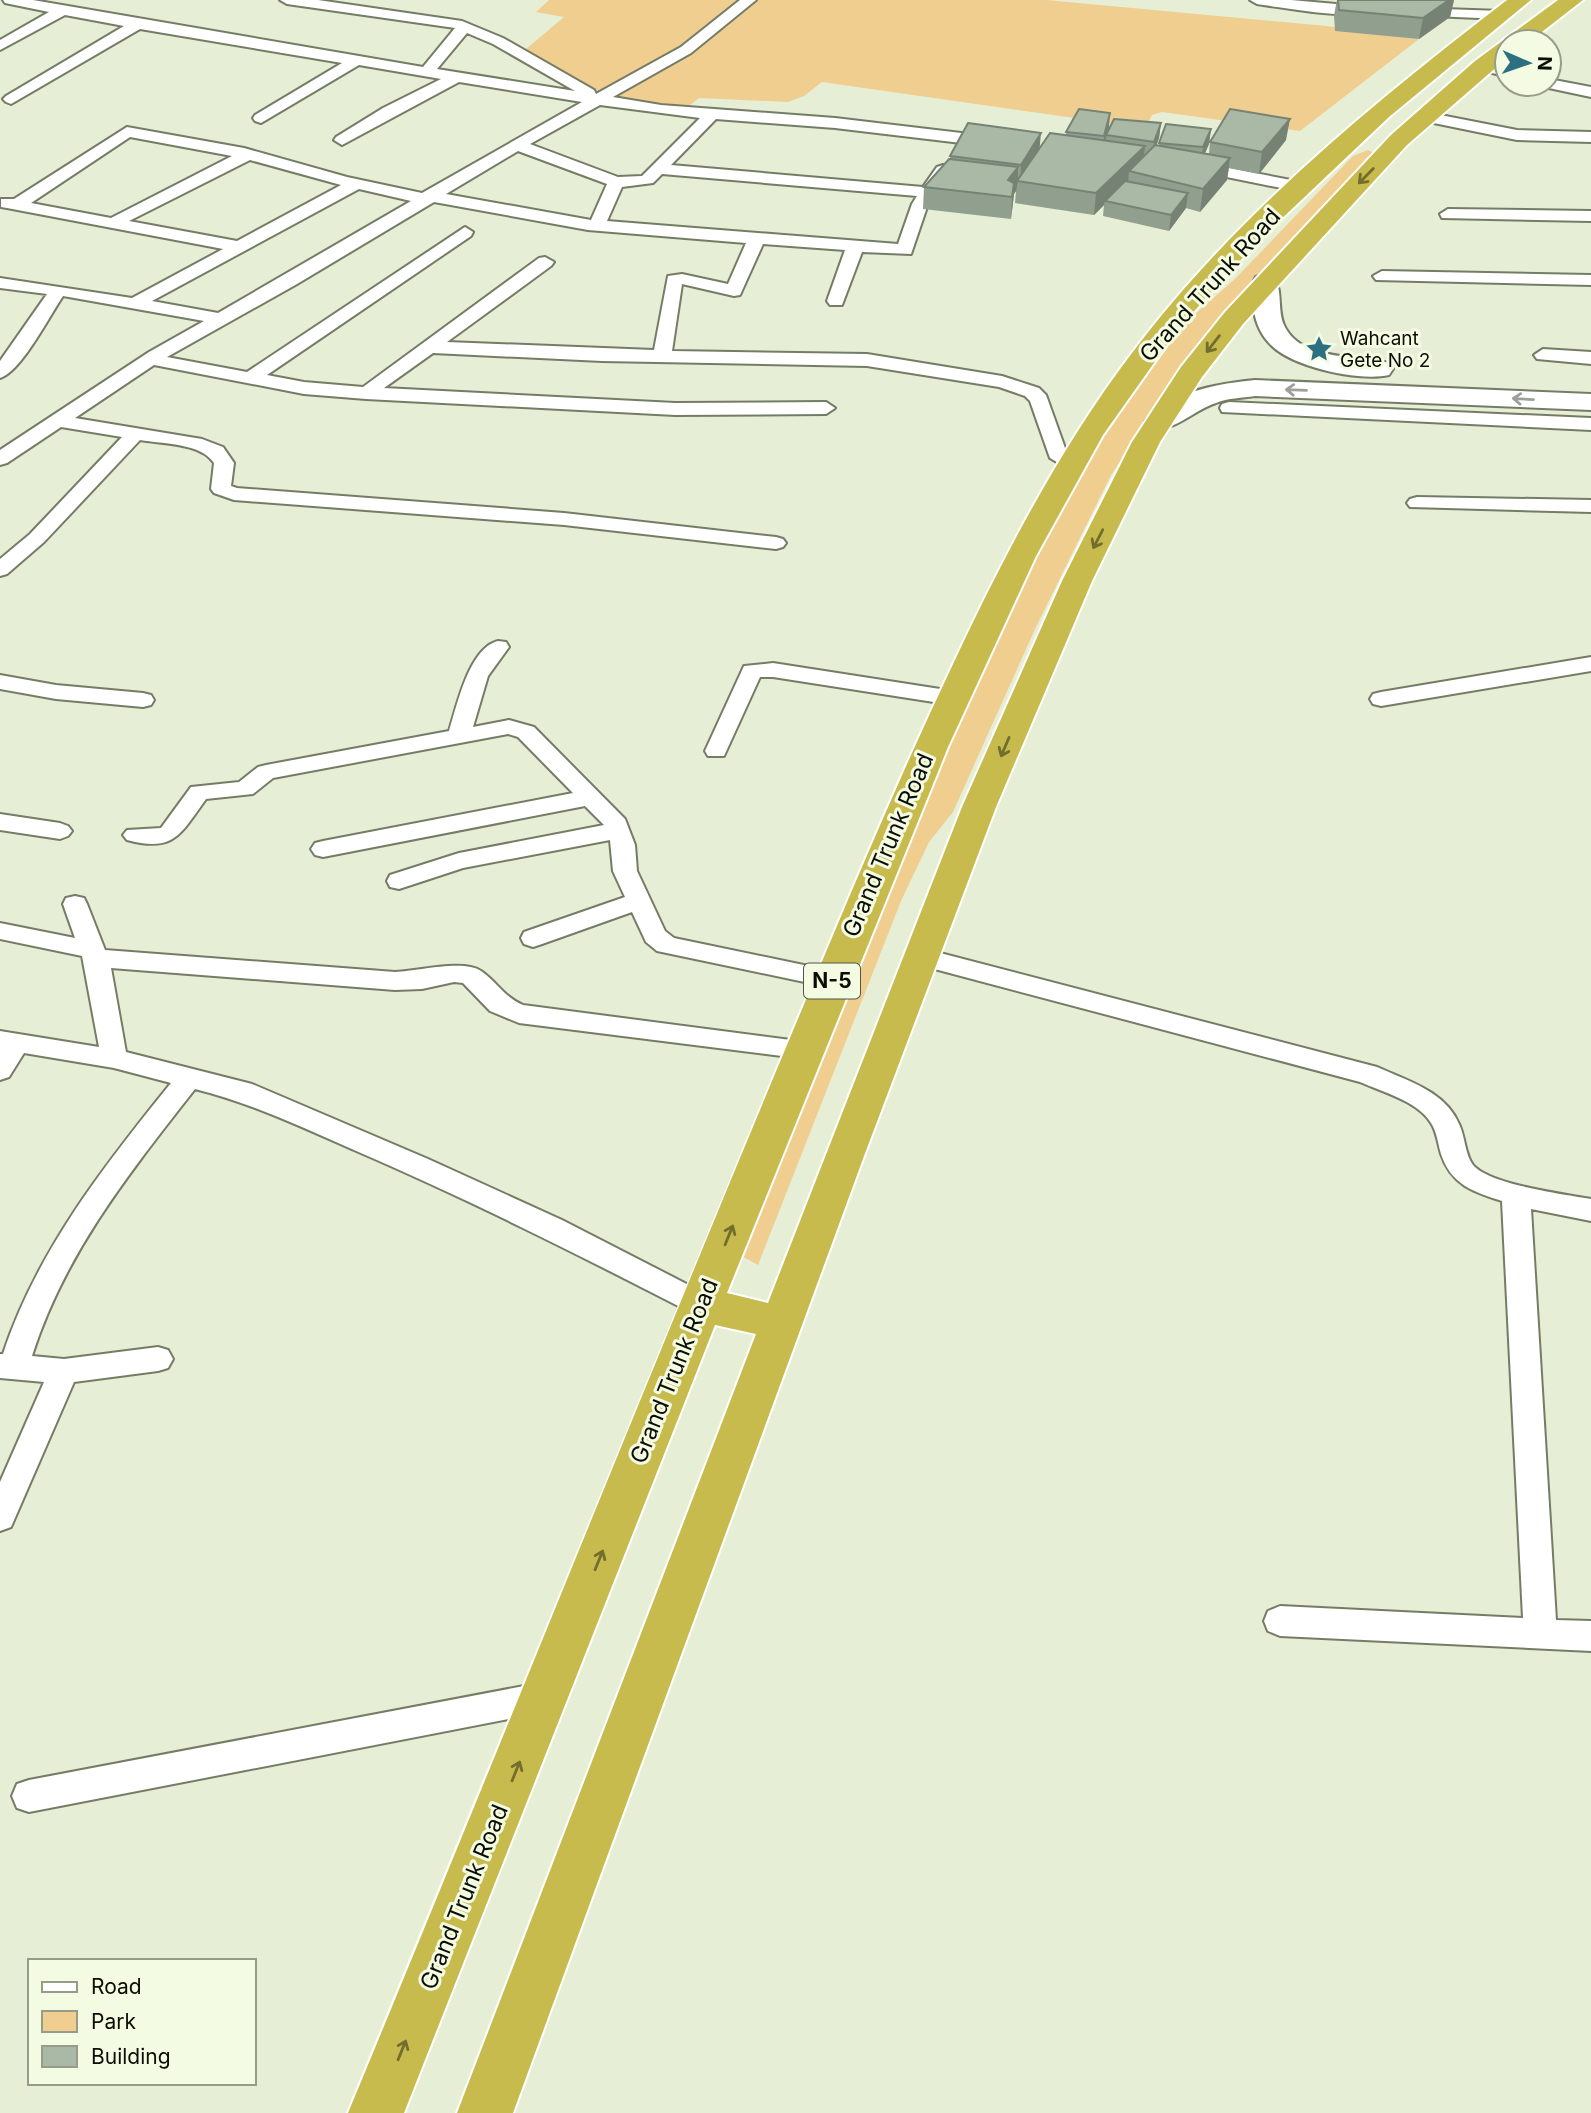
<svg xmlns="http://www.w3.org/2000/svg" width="1591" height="2113" font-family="Inter,sans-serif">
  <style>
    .green { fill: #efce90 }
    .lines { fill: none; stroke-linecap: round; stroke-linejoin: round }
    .minor-casing { stroke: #757c66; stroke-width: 4 }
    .secondary-casing { stroke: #757c66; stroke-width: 4 }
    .trunk-casing { stroke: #fff; stroke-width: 4 }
    .minor { fill: #fff; fill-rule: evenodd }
    .secondary { fill: #fff; fill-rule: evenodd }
    .trunk { fill: #c8bb4e; fill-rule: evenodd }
    .wall { fill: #919f8e }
    .shaded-wall { fill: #768274 }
    .building { fill: #a9b9a5; stroke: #768274; stroke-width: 2 }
    .oneway { stroke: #736d2e }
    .oneway2 { stroke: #9e9f9b }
    .labels { text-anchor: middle; stroke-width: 6; stroke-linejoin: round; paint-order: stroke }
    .far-poi-label { font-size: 19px; fill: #0c0e06; stroke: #f3fbe2; text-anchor: start }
    .shield { fill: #f3fbe2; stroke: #515548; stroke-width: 2 }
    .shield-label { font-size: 21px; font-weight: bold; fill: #0c0e06 }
    .street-label { font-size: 23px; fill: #0c0e06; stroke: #f3fbe2 }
  </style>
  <rect width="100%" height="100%" fill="#e6eed5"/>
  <!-- green -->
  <path class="green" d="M549,0H1046L1327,26L1419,39L1300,131L1162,112L1152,115L1145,128L822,82L804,96L788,102L699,98L686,108L608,95L577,82L526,49L564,17L536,12Z
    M1368,150L1376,154L1275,258L1206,338L1111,475L1035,629L953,812L929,842L901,901L758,1265L738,1254L911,825L1022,579L1105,430L1186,322L1235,279L1353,156Z"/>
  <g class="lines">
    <defs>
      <path id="minor" d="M3,0H33L423,67L455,28L287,4L280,0H318L462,21L503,38L594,90L596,94L681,47L740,0H756L691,53L613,97L661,105L835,118L995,137L1003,142L995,147L835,128L716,119L671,165L923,187L937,167L943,165L951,170L928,204L911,254L862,252L842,305H830L827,301L845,250L763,244L740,295L734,296L682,284L672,351L867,354L1002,376L1039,388L1046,395L1066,451L1082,465L1072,471L1050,458L1030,401L1025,396L999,387L867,366L602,361L433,353L384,388L675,403L826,402L835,408L826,414L675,415L366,399L304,394L154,365L75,418L202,439L223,447L234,463L231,486L237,488L564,513L776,537L783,539L786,543L783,547L776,549L564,525L234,500L214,493L211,489L214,463C201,443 163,444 140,440L44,542L7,574L0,576V559L30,534L122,437L61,427L7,463L0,465V450L149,352L204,321L63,296C50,315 21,372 0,378V361L47,294L0,288V278L132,298L223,249L7,208L1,207V199H14L127,127L244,148L347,177L422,193L582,102L459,82L342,145L334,140L336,137L383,108L441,79L359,65L261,123L255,121L253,118L255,115L342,63L140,29L11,104L6,102L3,99L6,96L124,26L65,15L0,50V40L49,12L5,3ZM467,33L493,44L575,91L437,69ZM600,105L700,118L642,176L618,177L530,144ZM130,137L232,156L111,218L31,203ZM518,151L607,184L591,220L446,194ZM250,160L341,185L237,241L129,221ZM662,174L917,196L912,204L898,244L607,221L622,187L653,183ZM359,189L411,201L218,313L152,301ZM434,202L588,230L746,243L728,284L682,274L668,276L654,350L447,342L551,266L554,262L545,257L539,258L363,387L304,382L267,375L471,236L473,232L465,227L247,372L167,357L297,284Z
        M1250,0H1291L1370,7L1377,11C1365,22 1278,7 1257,4Z
        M1415,8L1501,11L1508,15L1501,19L1410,15L1408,12Z
        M1483,61L1507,67V77L1478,69L1475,66L1478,63Z
        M1549,79L1591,87V97L1544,87L1541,84H1549Z
        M1425,112L1517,130L1591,132V142L1517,140L1419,120L1417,117Z
        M1193,161L1301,182L1309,187L1301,192L1187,169L1185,166Z
        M1448,209L1591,211V221L1442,218L1440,214Z
        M1382,271L1591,275V285L1376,280L1373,276Z
        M1543,349L1591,352V364L1537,359L1534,355Z
        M1229,402L1591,418V430L1222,412L1220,408L1222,404Z
        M1417,497L1591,500V512L1410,507L1407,503L1410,499Z
        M498,641L506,642L509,647L488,676L473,727L509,720L534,727L625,819L635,845L637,871L665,931L674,938L842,973L846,979L842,985L833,988L657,951L646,942L632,912L542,944L533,947L524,944L521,938L524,932L625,897L613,871L610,840L463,868L399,889L390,887L387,881L390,875L459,853L604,825L585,806L323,857L315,855L311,849L315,843L323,841L573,793L518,737L508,734L273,778L253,794L206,799C181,833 175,853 127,840L123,835L127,830L161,828L191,787L239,782L258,767L266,765L449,731C457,706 469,648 498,641Z
        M1591,657V671L1381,706L1373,704L1370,699L1373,694L1381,692Z
        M773,663L953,691L961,693L964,698L961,703L953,705L773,677H760L724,756H708L705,751L744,666Z
        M0,675L56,685L143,693L151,695L154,700L151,705L143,707L56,699L0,689Z
        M0,814L60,823L68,826L72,831L68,836L60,839L0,830Z
        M75,896L84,898L87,904L105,950L395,972C417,971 465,959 481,971C498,983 503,996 523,1005L814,1043L818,1050L814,1057L805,1059L519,1023L490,1011L463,983L454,982L422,989L395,990L111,968L126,1052L252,1084L428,1159L562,1220L710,1296L715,1304L710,1312L700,1316L690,1312C579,1255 468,1199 354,1150C302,1127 251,1103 195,1089C130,1172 64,1254 32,1356L64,1359L158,1347L168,1350L173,1359L168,1368L158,1371L74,1382L11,1527L0,1531V1482L44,1382L0,1378V1354H3C37,1251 104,1166 171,1083L114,1068L24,1053L9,1077L0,1080V1031L99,1047L82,956L0,939V923L75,938L63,904L66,898Z
        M921,948L1377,1067C1408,1081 1445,1091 1459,1124C1465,1136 1465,1155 1473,1165C1490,1185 1564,1194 1591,1199V1221L1531,1209L1556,1620L1591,1621V1651L1280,1636L1268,1631L1264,1621L1268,1611L1280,1606L1523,1618L1502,1201C1474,1192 1451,1185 1441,1154C1438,1144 1437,1132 1431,1123C1418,1101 1382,1092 1360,1082L912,963L908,957L912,951Z
        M545,1682L557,1686L562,1697L557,1708L545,1712L29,1812L17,1808L12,1796L17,1784L29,1780Z"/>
      <path id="secondary" d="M1265,274L1274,277C1283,290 1277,310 1284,325C1300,361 1357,355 1389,363L1393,369L1389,375C1359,382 1290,367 1269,343C1259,332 1254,318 1253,303C1252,294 1251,284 1256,277Z
        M1255,380L1591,394V410L1255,396C1242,398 1228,398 1216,403C1193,410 1173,434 1149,428L1145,422C1166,392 1222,383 1255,380Z"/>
      <path id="trunk" d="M1507,0H1531L1389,117L1258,241L1178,329L1103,435L1036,556L948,747L727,1293L768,1303L962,807L1062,581L1132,442L1181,367L1225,312L1391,135L1475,61L1558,0H1583L1529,42H1507V58L1407,145L1243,324L1202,377L1160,442L1092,581L996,807L864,1156L513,2113H457L756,1334L715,1325L404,2113H348C496,1757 639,1399 787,1045C841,916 894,788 954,662C1005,554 1060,448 1132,353C1235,216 1372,104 1507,0Z"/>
    </defs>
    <!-- minor casing -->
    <use href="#minor" class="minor-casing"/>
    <!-- secondary casing -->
    <use href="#secondary" class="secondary-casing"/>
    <!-- trunk casing -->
    <use href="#trunk" class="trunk-casing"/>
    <!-- minor -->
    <use href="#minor" class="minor"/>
    <!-- secondary -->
    <use href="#secondary" class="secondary"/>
    <!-- trunk -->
    <use href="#trunk" class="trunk"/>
  </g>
  <!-- wall -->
  <path class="wall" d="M1337,0H1454L1450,17L1419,39L1335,31L1334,15Z
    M1161,123L1159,138L1156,145L1159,146V143L1211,129L1209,144L1205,153L1209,154L1210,142L1286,140L1259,174L1229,168L1227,180L1200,212L1186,208L1169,231L1103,216L1104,205L1094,215L1015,203L1016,191L1014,194L1011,219L923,209L924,187L950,159V156L1040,147L1066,135V132L1109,127L1107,133Z"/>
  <!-- shaded-wall -->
  <path class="shaded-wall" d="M1449,0H1454L1450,17L1419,39L1423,18Z
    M1110,113L1109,127L1103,150L1104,136Z
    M1290,119L1286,140L1259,174L1262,152Z
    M1161,123L1159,138L1153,156L1154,142Z
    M1211,129L1209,144L1201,162L1203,147Z
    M1041,133L1039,155L1020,181L1021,165Z
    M1145,146L1143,168L1129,171L1128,183L1105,201L1104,205L1094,215L1096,193Z
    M1230,158L1227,180L1200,212L1203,189Z
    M1018,167V181L1016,191L1014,194L1011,219L1012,195L1008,180Z
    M1188,193L1186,208L1169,231L1171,215Z"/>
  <!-- building -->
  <path class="building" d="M1338,0H1449L1423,18L1339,10Z
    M1079,109L1110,113L1104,136L1066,132Z
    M1230,109L1290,119L1262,152L1210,142Z
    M1114,119L1161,123L1154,142L1106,135Z
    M968,123L1041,133L1021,165L950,156Z
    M1166,124L1211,129L1203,147L1159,143Z
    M1050,133L1145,146L1096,193L1017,181Z
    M1155,145L1230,158L1203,189L1129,171Z
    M949,159L1018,167L1008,180L1014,183L1012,197L924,187Z
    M1125,181L1188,193L1171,215L1105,201Z"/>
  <!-- one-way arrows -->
  <defs><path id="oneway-shaft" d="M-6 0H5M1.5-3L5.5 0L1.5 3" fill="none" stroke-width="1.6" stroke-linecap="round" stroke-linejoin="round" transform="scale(1.75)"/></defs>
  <g class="oneway">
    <use href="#oneway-shaft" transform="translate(1366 176) rotate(134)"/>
    <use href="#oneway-shaft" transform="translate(1213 344) rotate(128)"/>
    <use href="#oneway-shaft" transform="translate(1098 539) rotate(117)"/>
    <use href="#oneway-shaft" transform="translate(1005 747) rotate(113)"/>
    <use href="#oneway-shaft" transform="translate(729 1235) rotate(-68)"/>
    <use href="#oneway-shaft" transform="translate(599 1560) rotate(-68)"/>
    <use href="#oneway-shaft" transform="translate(516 1771) rotate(-68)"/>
    <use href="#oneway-shaft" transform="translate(402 2050) rotate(-68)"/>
  </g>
  <g class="oneway2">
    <use href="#oneway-shaft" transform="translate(1296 390) rotate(-178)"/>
    <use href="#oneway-shaft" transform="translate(1523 399) rotate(-177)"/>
  </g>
  <!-- icons -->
  <defs>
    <symbol id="sight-bare" viewBox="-9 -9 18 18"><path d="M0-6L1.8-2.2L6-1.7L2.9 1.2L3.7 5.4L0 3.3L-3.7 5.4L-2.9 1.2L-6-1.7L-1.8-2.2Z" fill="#2d7082" stroke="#f3fbe2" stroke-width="2.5" paint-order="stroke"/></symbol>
  </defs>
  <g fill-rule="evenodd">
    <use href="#sight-bare" x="1300" y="330" width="38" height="38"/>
  </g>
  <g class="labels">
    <!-- far-poi labels -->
    <g class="far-poi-label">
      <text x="1340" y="345">Wahcant<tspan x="1340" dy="22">Gete No 2</tspan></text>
    </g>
    <!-- shield labels -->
    <rect class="shield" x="804" y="963.5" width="56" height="35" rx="5"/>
    <g class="shield-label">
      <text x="832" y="988">N-5</text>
    </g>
    <!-- street labels -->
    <g class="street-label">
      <text transform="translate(1210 285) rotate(-48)" y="8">Grand Trunk Road</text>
      <text transform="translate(888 845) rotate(-67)" y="8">Grand Trunk Road</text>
      <text transform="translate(674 1371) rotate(-68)" y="8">Grand Trunk Road</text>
      <text transform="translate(464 1897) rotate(-68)" y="8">Grand Trunk Road</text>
    </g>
  </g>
  <!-- legend -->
  <rect x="28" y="1959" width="228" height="126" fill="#f3fbe2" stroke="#979c8a" stroke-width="2"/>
  <rect x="42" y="1982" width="35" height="10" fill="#ffffff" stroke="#979c8a" stroke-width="2"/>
  <text x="91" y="1994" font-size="21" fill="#0c0e06">Road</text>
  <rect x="42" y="2011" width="35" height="21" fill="#efce90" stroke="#979c8a" stroke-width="2"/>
  <text x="91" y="2029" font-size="21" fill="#0c0e06">Park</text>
  <rect x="42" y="2046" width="35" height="21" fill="#a9b9a5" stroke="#979c8a" stroke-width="2"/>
  <text x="91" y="2064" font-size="21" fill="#0c0e06">Building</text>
  <!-- north arrow -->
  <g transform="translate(1528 63) rotate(92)"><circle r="33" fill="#f3fbe2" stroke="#979c8a" stroke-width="2"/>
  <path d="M0-5L12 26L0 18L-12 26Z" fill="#2d7082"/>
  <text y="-10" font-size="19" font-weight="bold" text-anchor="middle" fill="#0c0e06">N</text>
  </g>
</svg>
